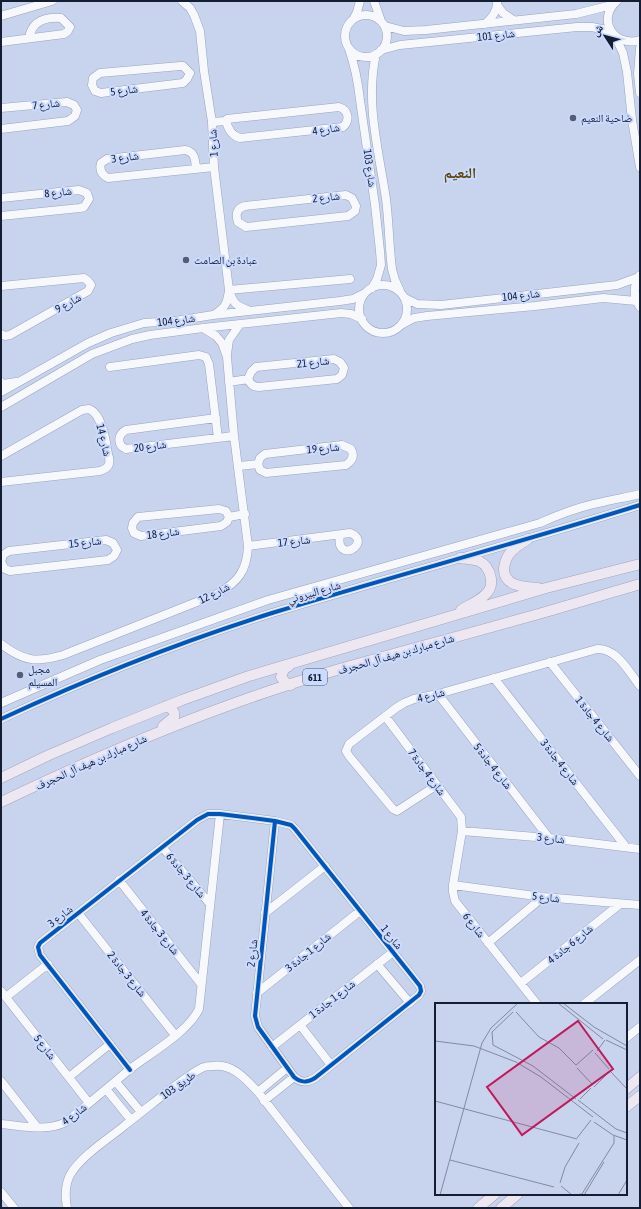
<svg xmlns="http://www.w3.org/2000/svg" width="641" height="1209" font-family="'Asap Condensed','Noto Naskh Arabic',sans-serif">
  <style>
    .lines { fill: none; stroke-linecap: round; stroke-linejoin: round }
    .minor-casing { stroke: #9aa3ba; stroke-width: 9 }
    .major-casing { stroke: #a9a2bb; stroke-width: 11 }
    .minor { stroke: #f7f8fc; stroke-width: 8 }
    .major { stroke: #ede7f1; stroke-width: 10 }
    .cycleway-casing { stroke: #cbdaff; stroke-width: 6 }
    .cycleway { stroke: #0057b8; stroke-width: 4 }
    .poi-dot { fill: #545d74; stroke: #cbdaff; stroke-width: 1.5 }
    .labels { text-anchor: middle; stroke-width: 4; stroke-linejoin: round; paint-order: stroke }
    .shield { fill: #cbdaff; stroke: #4c5670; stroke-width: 1 }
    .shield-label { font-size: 10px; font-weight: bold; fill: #151d33 }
    .street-label { font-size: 11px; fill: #151d33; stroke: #cbdaff }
    .poi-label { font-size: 11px; fill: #151d33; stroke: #cbdaff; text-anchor: start }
    .district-label { font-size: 15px; font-weight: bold; fill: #5b4504; stroke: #cbdaff }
    .inset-road { fill: none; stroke: #808aa3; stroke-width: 1 }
    .view { fill: #c2185b; fill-opacity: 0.15; stroke: #c2185b; stroke-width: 2 }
    .inset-edge { fill: none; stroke: #151d33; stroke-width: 2 }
  </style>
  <rect width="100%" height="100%" fill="#c8d3ee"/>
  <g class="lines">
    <defs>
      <path id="minor" d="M182,1L190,8L194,15L200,31L204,71L212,122L214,167L229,290C233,303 236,306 248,310
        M374,1L381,21
        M617,1C596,19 614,48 640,40
        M497,5L503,13L513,20
        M345 36a21 21 0 1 1 42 0a21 21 0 1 1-42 0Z
        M1,16L52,1
        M354,18L357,12L360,1
        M485,24C492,18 498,10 497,1
        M385,26L404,31L426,30L576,14L612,5
        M615,36L623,53L627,72L632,120L640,167
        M1,42L64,34L68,31L70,27L61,18C45,17 32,21 29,38
        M640,48L638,74L640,93
        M349,49C355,66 358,82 360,100L375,205L380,251L381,265L377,279L372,288
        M381,50L400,45L430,42L577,27H592L611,31
        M376,54C365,102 379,152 386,199C389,222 389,246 392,269L395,280L400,291
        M180,66H183L190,73L187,79L183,83L101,93L95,91L92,85L93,78L100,73Z
        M1,108L67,102L74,105L77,110L75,116L68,121L1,129
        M212,122L226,121L227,119L339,107C349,110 350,121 343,127L240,138C232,136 228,129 226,121
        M196,168C195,159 195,152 185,150L107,159L101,163C99,170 102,175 108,178L214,167
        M346,195L352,198L356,206L355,211L348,216L246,227L238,222C235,214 237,208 245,206Z
        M1,198L79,190L87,193L89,199L84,207L80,208L1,216
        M639,276C633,287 633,297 640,307
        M359 309a24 24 0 1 1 48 0a24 24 0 1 1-48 0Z
        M1,286L84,278L88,281L91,285L88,291L10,335L5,336L1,334
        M229,290L350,279
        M405,298L417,304L441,305L617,285L639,277
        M215,314C226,307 227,303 229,291
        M401,325L414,318L427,316L535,306L603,298L636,301
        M227,354L229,340L240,324
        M334,359L340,362L344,368L342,375L337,379L259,387C253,387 250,384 248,379L251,372L256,367Z
        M110,367L199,355L206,357L209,364L218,438
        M1,382L3,384L16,382
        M229,382L248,379
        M1,392L88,343L111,333L144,323L175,321L213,315L340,301L353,299L365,293
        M1,407L92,354L132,339L150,335L203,328L341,313L351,314L362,319
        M216,418L126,430C117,435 117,445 126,449L234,436
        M342,445L351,449C355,456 352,461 346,465L266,473L260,470L258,464L260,458L265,454Z
        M1,456L82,410L89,409C102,414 106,441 108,454C109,457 110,461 109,464C108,468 103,470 100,471L1,482
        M239,466L258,464
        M219,509L226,511L229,517L227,522L221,526L141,536L134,533L132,528L133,523L138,517Z
        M229,517L245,514
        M106,540L113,543L117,550L114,556L108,560L10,571L5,569L1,562L3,555L9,551Z
        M248,546L350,533C370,540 346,560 340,545C339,542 340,538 339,535
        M1,644C23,661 36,663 63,655L217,594C238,582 247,571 248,546L234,436L227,357L222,343L216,336L203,328
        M550,662L640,776
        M494,678L626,847
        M438,694L549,838
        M1,703L100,660L268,600L540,523C560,514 582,506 603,502C616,499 628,497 640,494
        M385,716L461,817L462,831L453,885V892L455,901L537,1004
        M1,719C89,678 180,642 272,613C394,576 518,543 640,505
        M437,785L397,811L393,809L349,756L346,751L349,744L396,708L404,703L414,699L438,694L597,649C617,648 629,672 640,686
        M462,831L549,838L640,849
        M162,847L210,904
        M119,880L201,984
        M453,885L543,897L640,905
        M78,913L175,1035
        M265,913L325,866
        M488,943L543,897
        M377,964L410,1003
        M521,983L620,904
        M1,991L89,1103
        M257,993L360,911
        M6,997L48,964
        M584,1004L640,960
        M300,1025L331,1065
        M626,1038L640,1027
        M272,1047L393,952
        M130,1070L40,955L38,947L40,943L197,820L208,814H220L275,821L291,825L295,829L420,986L421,991L419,995L315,1078C307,1083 301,1083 294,1077L258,1027L255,1016L275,821
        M69,1077L110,1044
        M1,1081L37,1127
        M116,1082L141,1112
        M106,1089L131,1120
        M258,1092L287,1068
        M264,1101L294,1077
        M1,1124C23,1126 46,1132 66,1122C88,1104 109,1087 130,1069C151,1053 188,1032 199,1009L220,814
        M1,1192L14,1208
        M67,1208C65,1197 65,1185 70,1175C81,1156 107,1140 124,1126C140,1113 156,1101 172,1088C181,1082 190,1074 200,1069C203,1067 208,1066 212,1066C232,1063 245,1078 258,1092L349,1208"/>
      <path id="major" d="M528,539C523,543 516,546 512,551C507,555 505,562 504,568C503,587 525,587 538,588
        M460,558C466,559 473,559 479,561C491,567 496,586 485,595C479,601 469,605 461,610
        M289,666L284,669L281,677L286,683L291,685
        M163,726L174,717C175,710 172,709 166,706
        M1,778L49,755L112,728L182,700L249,676L546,588L640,564
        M1,802C83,763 166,727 252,697C337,667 426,646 513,621C555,610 598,596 640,584
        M626,1089L640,1077
        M626,1107L640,1096
        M478,1208L495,1194
        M501,1208L518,1194"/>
    </defs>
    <!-- minor casing -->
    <use href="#minor" class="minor-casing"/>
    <!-- major casing -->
    <use href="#major" class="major-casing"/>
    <!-- minor -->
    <use href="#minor" class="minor"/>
    <!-- major -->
    <use href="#major" class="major"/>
    <defs>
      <path id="cycleway" d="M1,719C89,678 180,642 272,613C394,576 518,543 640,505
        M130,1070L40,955L38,947L40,943L197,820L208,814H220L275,821L291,825L295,829L420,986L421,991L419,995L315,1078C307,1083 301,1083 294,1077L258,1027L255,1016L275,821"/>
    </defs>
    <!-- cycleway casing -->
    <use href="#cycleway" class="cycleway-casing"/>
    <!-- cycleway -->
    <use href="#cycleway" class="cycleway"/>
  </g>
  <!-- markers -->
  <g class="poi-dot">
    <circle cx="573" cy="118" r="4"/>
    <circle cx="186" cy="260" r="4"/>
    <circle cx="20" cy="675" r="4"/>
  </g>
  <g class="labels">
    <!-- shield labels -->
    <rect class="shield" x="303" y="669" width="24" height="16" rx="3"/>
    <g class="shield-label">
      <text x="315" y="681">611</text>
    </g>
    <!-- street labels -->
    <g class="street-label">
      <text transform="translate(496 35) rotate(-6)" y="4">شارع 101</text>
      <text transform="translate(124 90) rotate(-7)" y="4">شارع 5</text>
      <text transform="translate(46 104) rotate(-6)" y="4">شارع 7</text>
      <text transform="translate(326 129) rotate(-8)" y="4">شارع 4</text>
      <text transform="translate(213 143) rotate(-93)" y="4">شارع 1</text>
      <text transform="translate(125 157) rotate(-7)" y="4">شارع 3</text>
      <text transform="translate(370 168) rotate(82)" y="4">شارع 103</text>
      <text transform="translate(58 192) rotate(-6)" y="4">شارع 8</text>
      <text transform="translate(326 197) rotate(-6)" y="4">شارع 2</text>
      <text transform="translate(521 295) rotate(-6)" y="4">شارع 104</text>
      <text transform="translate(68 303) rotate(-29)" y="4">شارع 9</text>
      <text transform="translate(176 320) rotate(-7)" y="4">شارع 104</text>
      <text transform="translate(313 362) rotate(-6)" y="4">شارع 21</text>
      <text transform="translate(104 440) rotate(76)" y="4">شارع 14</text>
      <text transform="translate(150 446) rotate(-7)" y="4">شارع 20</text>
      <text transform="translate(323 448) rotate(-5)" y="4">شارع 19</text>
      <text transform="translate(163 533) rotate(-7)" y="4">شارع 18</text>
      <text transform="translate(294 541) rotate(-6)" y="4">شارع 17</text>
      <text transform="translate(85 542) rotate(-6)" y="4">شارع 15</text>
      <text transform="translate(314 592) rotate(-16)" y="4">شارع البيروني</text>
      <text transform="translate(214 593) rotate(-27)" y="4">شارع 12</text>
      <text transform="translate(396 654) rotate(-16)" y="4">شارع مبارك بن هيف آل الحجرف</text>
      <text transform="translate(431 695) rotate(-14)" y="4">شارع 4</text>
      <text transform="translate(595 719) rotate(51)" y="4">شارع 4 جادة 1</text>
      <text transform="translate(91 762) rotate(-24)" y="4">شارع مبارك بن هيف آل الحجرف</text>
      <text transform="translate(560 762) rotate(52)" y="4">شارع 4 جادة 3</text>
      <text transform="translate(493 766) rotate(52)" y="4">شارع 4 جادة 5</text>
      <text transform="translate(427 772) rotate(53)" y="4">شارع 4 جادة 7</text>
      <text transform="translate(551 838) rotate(6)" y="4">شارع 3</text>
      <text transform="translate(186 875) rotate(50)" y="4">شارع 3 جادة 6</text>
      <text transform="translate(546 897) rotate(6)" y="4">شارع 5</text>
      <text transform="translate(60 916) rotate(-38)" y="4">شارع 3</text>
      <text transform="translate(474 925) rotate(52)" y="4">شارع 6</text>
      <text transform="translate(160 932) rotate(51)" y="4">شارع 3 جادة 4</text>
      <text transform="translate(392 937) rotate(51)" y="4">شارع 1</text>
      <text transform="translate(570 944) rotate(-39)" y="4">شارع 6 جادة 4</text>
      <text transform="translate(308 952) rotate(-39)" y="4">شارع 1 جادة 3</text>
      <text transform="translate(252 953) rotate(-84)" y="4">شارع 2</text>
      <text transform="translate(127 974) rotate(51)" y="4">شارع 3 جادة 2</text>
      <text transform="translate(332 999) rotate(-38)" y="4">شارع 1 جادة 1</text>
      <text transform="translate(45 1047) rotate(52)" y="4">شارع 5</text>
      <text transform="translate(178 1085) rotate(-36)" y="4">طريق 103</text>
      <text transform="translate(74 1114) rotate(-37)" y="4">شارع 4</text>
    </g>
    <!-- poi labels -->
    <g class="poi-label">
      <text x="581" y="122">ضاحية النعيم</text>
      <text x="194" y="264">عبادة بن الصامت</text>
      <text x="28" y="673">مجبل<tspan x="28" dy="13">المسيلم</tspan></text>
    </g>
    <!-- district labels -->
    <g class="district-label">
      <text x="460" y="178">النعيم</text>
    </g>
  </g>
  <!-- overview -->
  <g transform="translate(435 1003)">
    <rect width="192" height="192" fill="#c8d3ee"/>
    <path class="inset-road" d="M123,0L168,36M128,0L159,24L192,43M78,9L57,29L58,42L98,63L141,96M81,9L104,34L124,45L141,62M171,37L192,47M0,38L39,43L81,59L106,74L158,114M162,48L170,37M160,50L174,66M141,62L158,47M142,65L157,81M176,69L192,86M159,84L175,68M145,96L156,85M143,97L181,126L192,130M0,98L142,136M159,119L178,132L192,137M142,135L156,117M15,157L119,184M125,180L130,164L144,140M126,183L137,192M5,192L47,40L56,25L83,0M140,192L147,191L150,186L179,140V133M149,192L169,159M183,192L192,177"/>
    <path class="view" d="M143,18L178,66L87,132L52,84Z"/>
    <rect width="192" height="192" class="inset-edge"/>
  </g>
  <!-- border -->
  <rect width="641" height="1209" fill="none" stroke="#151d33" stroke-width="4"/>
  <!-- north arrow -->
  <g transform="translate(605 36) rotate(306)" stroke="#cbdaff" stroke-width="3" paint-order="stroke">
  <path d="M0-3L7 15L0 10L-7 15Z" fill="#151d33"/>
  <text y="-6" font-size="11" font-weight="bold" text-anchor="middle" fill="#151d33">ش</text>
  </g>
</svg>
